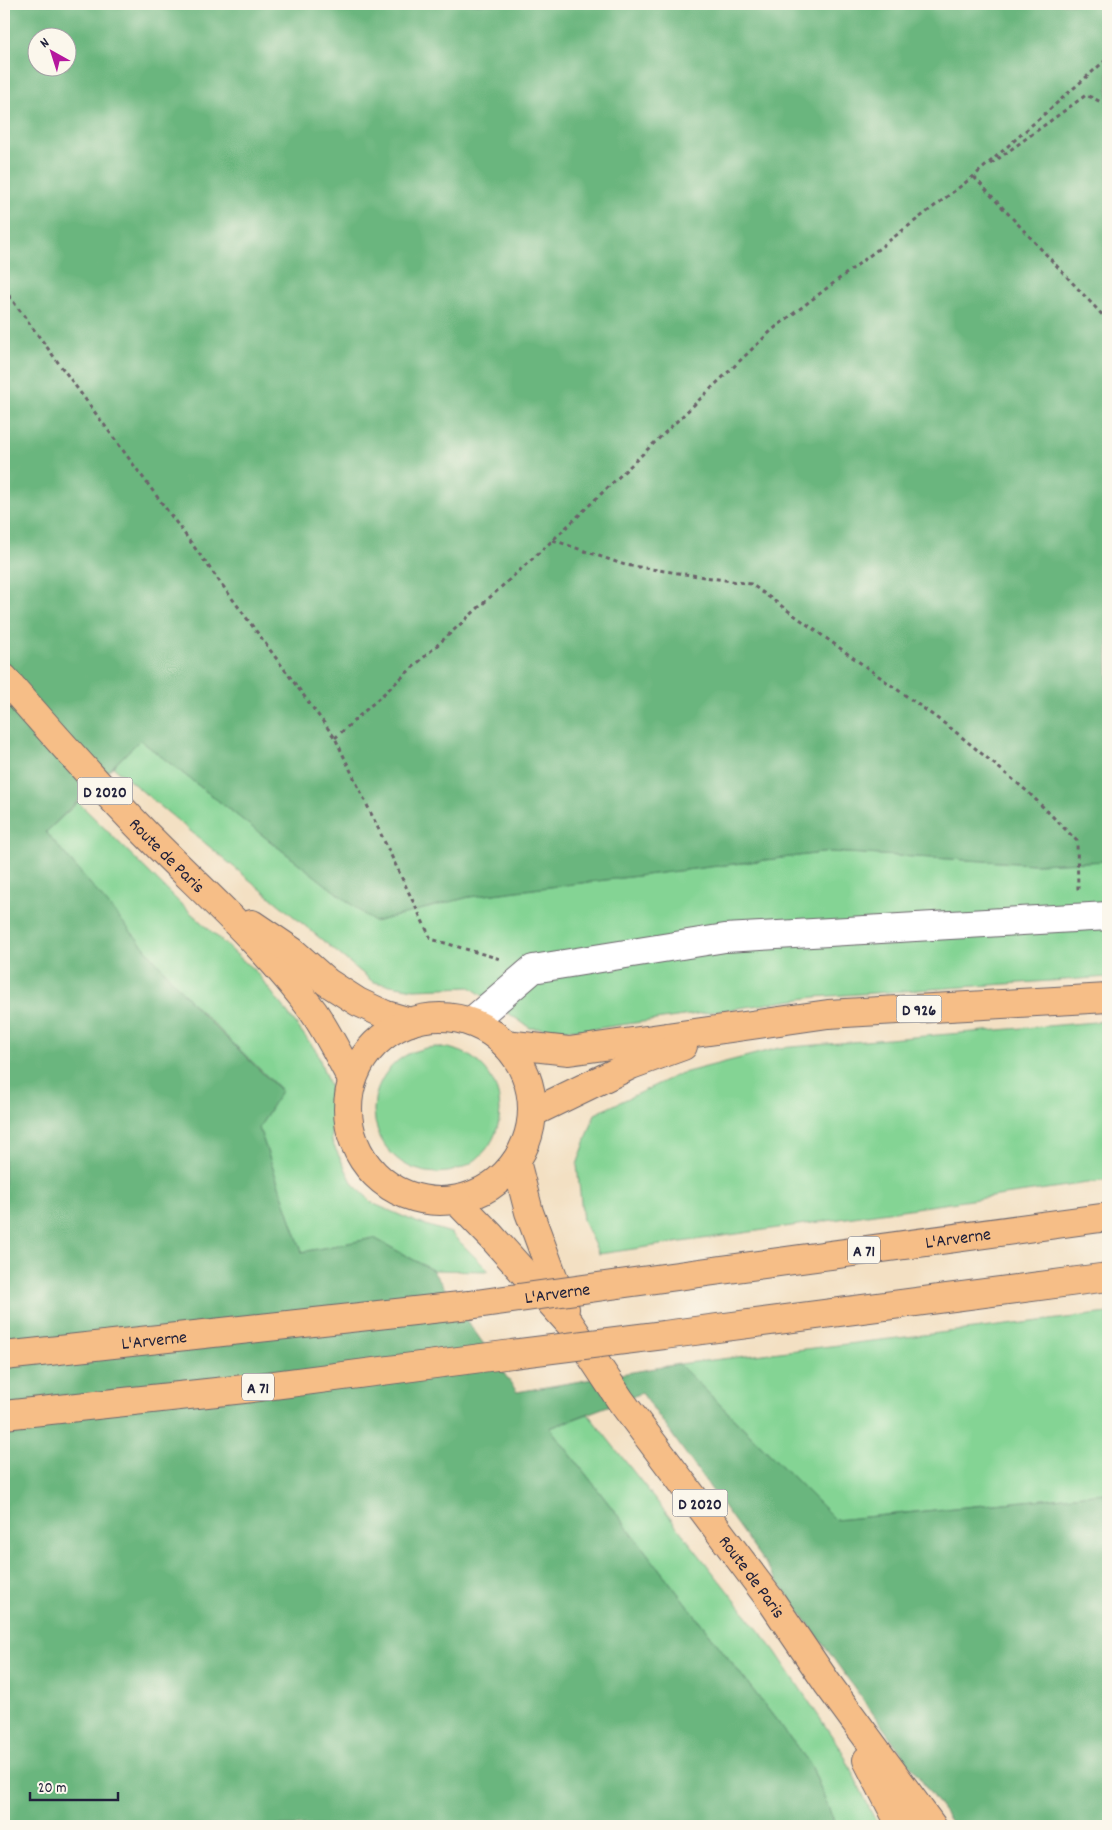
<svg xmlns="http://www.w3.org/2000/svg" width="1112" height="1830" font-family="Dekko,sans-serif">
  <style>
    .green { fill: #84d494; stroke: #537b68 }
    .forest { fill: #6bb67e; stroke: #466c5c; fill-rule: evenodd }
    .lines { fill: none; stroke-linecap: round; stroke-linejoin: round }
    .minor-casing { stroke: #6b646b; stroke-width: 30 }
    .major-casing { stroke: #6b646b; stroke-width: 30 }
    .highway-casing { stroke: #6b646b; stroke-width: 30 }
    .path { stroke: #6b646b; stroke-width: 3; stroke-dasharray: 4 4; stroke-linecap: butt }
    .minor { stroke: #fff; stroke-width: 28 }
    .major { stroke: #f6be87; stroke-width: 28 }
    .highway { stroke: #f6be87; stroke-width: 28 }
    .highway-bridge-casing { stroke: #6b646b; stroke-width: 30; stroke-linecap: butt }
    .highway-bridge { stroke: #f6be87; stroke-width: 28 }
    .labels { text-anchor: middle; stroke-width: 4; stroke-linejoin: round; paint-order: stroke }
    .shield { fill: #fbf7ec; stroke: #636270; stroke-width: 1 }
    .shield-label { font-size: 16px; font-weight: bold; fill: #22223b }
    .street-label { font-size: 18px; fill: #22223b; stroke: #fbf7ec }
  </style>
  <rect width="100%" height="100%" fill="#fbf7ec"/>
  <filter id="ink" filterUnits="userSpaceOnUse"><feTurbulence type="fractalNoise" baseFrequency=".02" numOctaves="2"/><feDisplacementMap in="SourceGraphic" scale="10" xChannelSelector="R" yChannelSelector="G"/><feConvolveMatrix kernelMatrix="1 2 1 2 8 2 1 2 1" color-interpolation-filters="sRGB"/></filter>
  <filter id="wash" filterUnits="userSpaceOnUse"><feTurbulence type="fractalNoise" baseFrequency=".0096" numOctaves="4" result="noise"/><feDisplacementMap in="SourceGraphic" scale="20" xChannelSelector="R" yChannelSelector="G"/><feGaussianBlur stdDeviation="1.12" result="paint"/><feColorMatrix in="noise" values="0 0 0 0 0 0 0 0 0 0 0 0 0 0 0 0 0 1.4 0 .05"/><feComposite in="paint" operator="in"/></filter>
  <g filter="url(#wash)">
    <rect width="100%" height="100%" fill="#f3e0c3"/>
    <!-- green -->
    <path class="green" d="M140,740L374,922L469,897L830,852L1035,864L1108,861V977L815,997L586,1030L530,1028L470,987L414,989L373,982L113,767Z
      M78,802L180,903L257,973L317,1052L330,1088L332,1142L353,1184L374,1204L416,1222L451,1233L489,1271L432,1270L374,1238L302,1252L259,1128L281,1090L187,998L46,832Z
      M1108,1021V1180L599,1254L583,1221L577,1165L595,1114L679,1074L779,1048Z
      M374 1110a63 63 0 1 1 126 0a63 63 0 1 1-126 0Z
      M1108,1313V1520L1104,1493L836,1520L679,1364Z
      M588,1414L775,1651L842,1751L878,1826H836L811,1765L550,1428Z"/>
    <!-- forest -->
    <path class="forest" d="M4,4H1108V861L1035,864L830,852L469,897L374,922L140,740L46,832L197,1009L281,1091L259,1128L302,1252L374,1238L432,1270L517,1392L679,1364L836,1520L1104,1493L1108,1520V1826H954L642,1393L550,1428L811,1765L836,1826H4ZM38,38H68V68H38Z"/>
  </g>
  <g filter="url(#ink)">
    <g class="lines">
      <defs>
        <path id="minor" d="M471,1022L533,969L725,938L1108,916"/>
        <g id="major">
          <path id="s1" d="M4,678C50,731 97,784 147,835C203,892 265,945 313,1011C328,1033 340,1057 352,1080"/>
          <path d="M252,924L292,951L327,982L358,1002L386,1015L410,1022"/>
          <circle cx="440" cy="1109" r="92"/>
          <path d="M505,1044L569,1051L828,1014L1108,998"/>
          <path d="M532,1113L631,1065L683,1046"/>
          <path d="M516,1161L529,1212L565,1309"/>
          <path id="s2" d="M456,1200L491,1236L570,1324L621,1401L772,1602L827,1683L932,1826"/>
          <path d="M867,1760L901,1826"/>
        </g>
        <g id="highway">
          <path id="s3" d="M619,1284L1108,1217"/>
          <path d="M664,1335L1108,1277"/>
          <path id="s4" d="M4,1356L469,1305"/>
          <path d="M4,1415L244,1389L512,1354"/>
        </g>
      </defs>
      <!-- minor casing -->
      <use href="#minor" class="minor-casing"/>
      <!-- major casing -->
      <use href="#major" class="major-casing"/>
      <!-- highway casing -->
      <use href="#highway" class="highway-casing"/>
      <!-- path -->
      <path class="path" d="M991,164L1086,95L1108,105
        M974,177L1108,321
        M4,289L335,738L431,939L500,959
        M553,540L625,565L751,584L952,729L1028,792L1077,841L1078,890
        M335,738L553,540L772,330L974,176L1108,58"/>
      <!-- minor -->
      <use href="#minor" class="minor"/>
      <!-- major -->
      <use href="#major" class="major"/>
      <!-- highway -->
      <use href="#highway" class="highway"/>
      <defs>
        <g id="highway-bridge">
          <path id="s5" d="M469,1305L619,1284"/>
          <path d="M512,1354L664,1335"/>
        </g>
      </defs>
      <!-- highway-bridge casing -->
      <use href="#highway-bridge" class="highway-bridge-casing"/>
      <!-- highway-bridge -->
      <use href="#highway-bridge" class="highway-bridge"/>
    </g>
  </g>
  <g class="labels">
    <!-- shield labels -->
    <g class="shield">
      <rect x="77.5" y="777.5" width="55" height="27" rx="4"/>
      <rect x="896.5" y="995.5" width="45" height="27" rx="4"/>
      <rect x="848" y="1236.5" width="32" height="27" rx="4"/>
      <rect x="242" y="1373.5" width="32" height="27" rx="4"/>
      <rect x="672.5" y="1489.5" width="55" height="27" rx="4"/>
    </g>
    <g class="shield-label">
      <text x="105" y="797">D 2020</text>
      <text x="919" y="1015">D 926</text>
      <text x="864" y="1256">A 71</text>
      <text x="258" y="1393">A 71</text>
      <text x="700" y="1509">D 2020</text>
    </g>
    <!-- street labels -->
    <g class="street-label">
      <text dy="6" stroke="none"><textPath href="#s1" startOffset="241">Route de Paris</textPath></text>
      <text dy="6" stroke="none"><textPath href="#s3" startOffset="342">L'Arverne</textPath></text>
      <text dy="6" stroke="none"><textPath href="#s5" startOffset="89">L'Arverne</textPath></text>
      <text dy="6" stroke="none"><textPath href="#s4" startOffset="151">L'Arverne</textPath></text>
      <text dy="6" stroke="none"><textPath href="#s2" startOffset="480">Route de Paris</textPath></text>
    </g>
  </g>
  <!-- margin -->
  <rect width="1112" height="1830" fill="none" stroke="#fbf7ec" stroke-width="20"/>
  <!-- north arrow -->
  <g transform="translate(52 52) rotate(321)"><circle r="24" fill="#fbf7ec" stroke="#a4a2a5"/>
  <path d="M0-4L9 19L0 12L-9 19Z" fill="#b5179e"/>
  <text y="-8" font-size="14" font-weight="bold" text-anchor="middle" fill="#22223b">N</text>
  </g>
  <!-- scale -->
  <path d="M30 1792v8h88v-8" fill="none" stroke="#22223b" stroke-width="2.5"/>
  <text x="38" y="1792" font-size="15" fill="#22223b" stroke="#fbf7ec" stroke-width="4" paint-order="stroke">20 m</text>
</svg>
